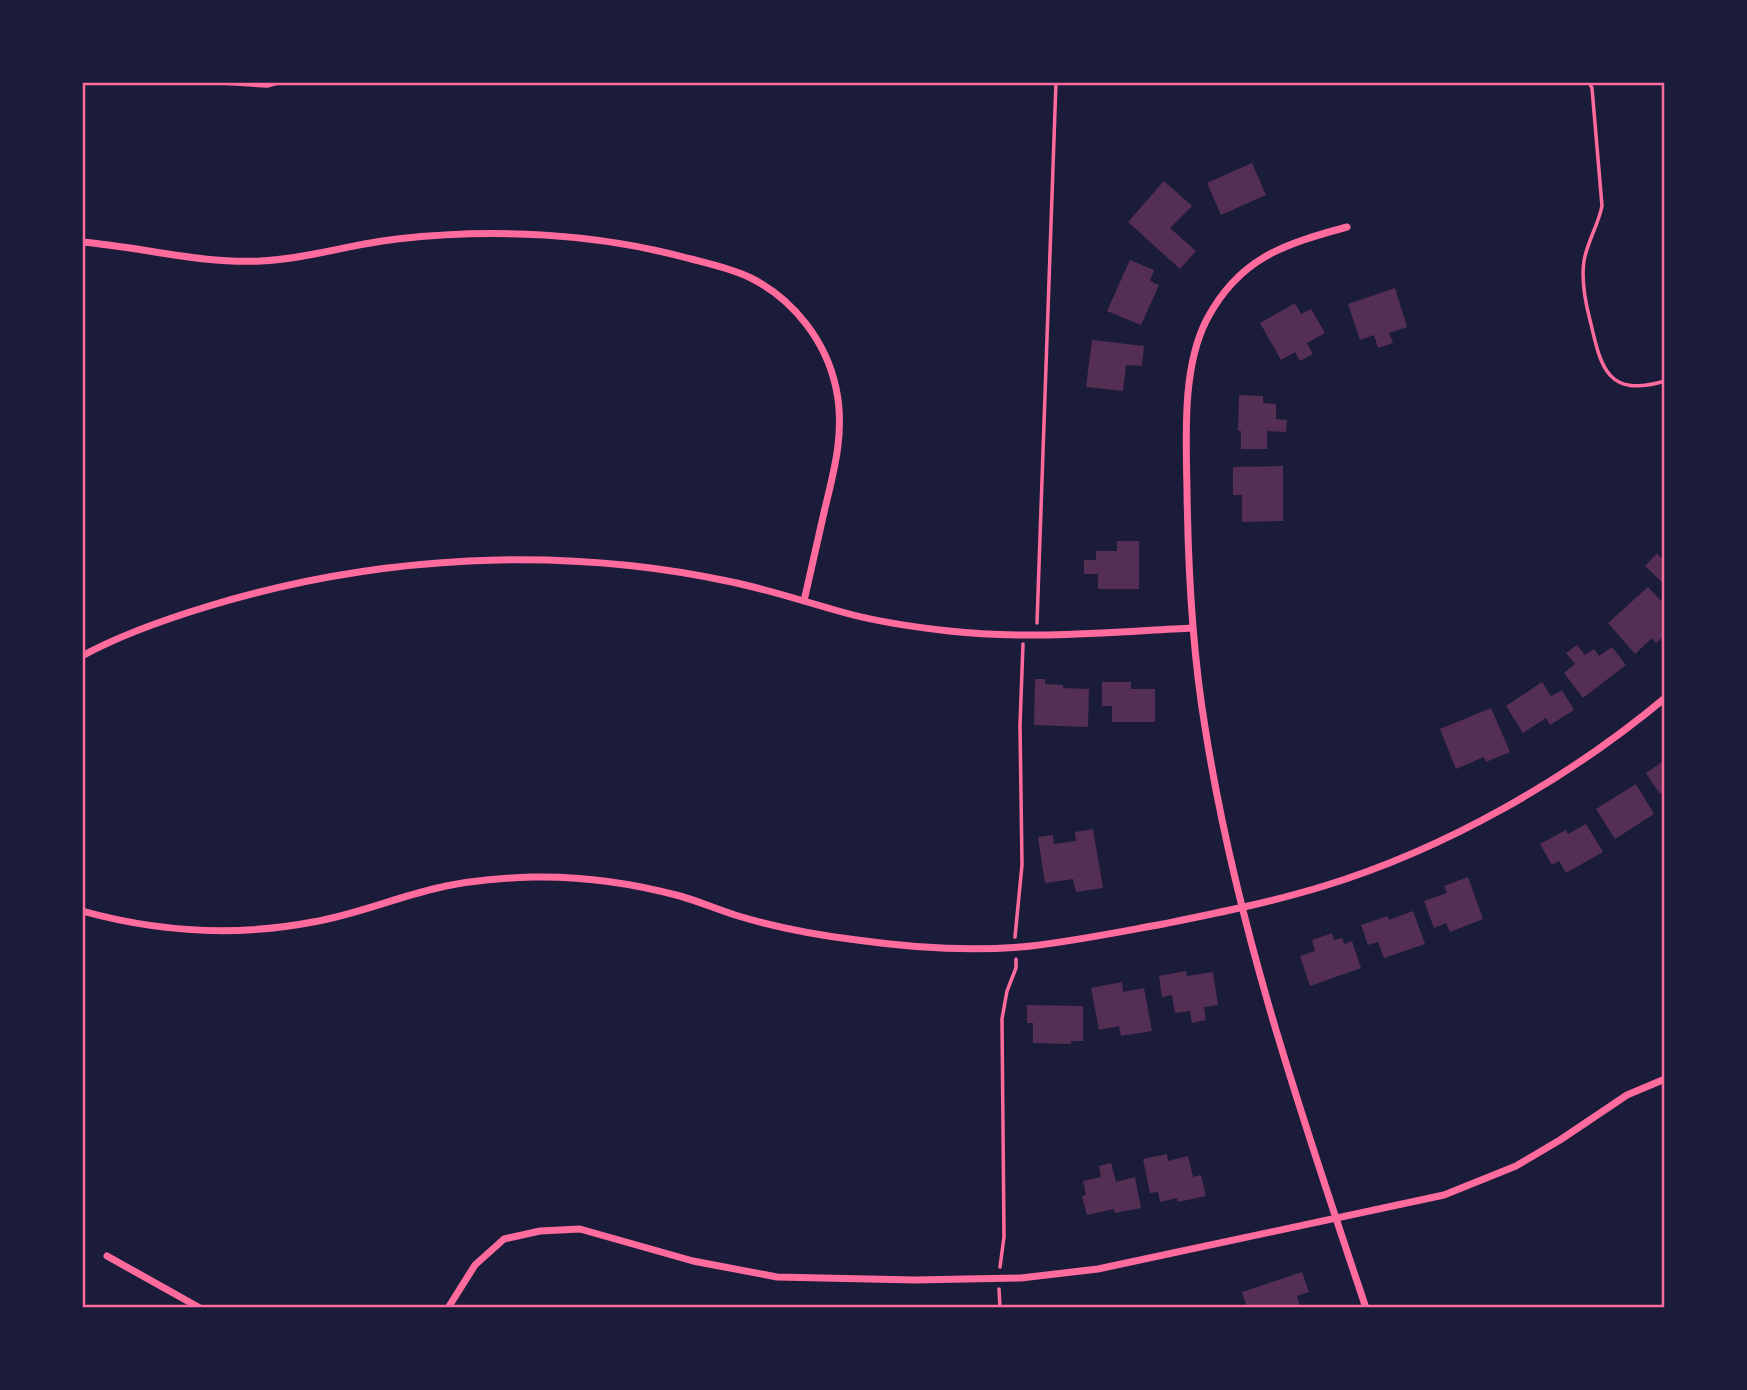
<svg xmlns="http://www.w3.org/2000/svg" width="1747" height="1390" font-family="'Asap Condensed',sans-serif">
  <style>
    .building { fill: #542f53 }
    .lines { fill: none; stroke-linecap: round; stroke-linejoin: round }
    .path { stroke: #ff6b9d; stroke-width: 3.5 }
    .minor { stroke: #ff6b9d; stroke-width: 7 }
    .neatline { fill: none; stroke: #ff6b9d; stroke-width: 2.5 }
  </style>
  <rect width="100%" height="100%" fill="#1b1b3a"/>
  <!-- building -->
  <path class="building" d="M1252,163L1266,195L1221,215L1207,183Z
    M1164,181L1192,206L1170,228L1196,251L1180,269L1128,222Z
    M1130,260L1154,270L1150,281L1159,285L1141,325L1107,311Z
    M1395,288L1407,327L1389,333L1393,343L1378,348L1374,335L1360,340L1348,304Z
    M1295,303L1301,314L1311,309L1325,333L1307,343L1313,354L1300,361L1295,352L1281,360L1260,323Z
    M1092,340L1144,346L1142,366L1126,365L1123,391L1086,387Z
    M1239,395L1263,396V403L1276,404V419L1287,420L1286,432L1267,431V449H1241V431H1238Z
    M1283,466V521L1242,522V495H1233V467Z
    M1117,541H1139V589H1098V574H1084V560H1096V551H1117Z
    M1657,553L1661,558L1665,554V585L1645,566Z
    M1648,587L1665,605V635L1656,643L1652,638L1635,654L1608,623Z
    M1577,645L1585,655L1594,649L1599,656L1612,647L1626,665L1583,698L1564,673L1575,664L1566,653Z
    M1035,679H1045V684L1063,685V688L1089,689L1088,727L1034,725Z
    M1102,682H1131V689H1155V722H1112V706H1102Z
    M1542,682L1551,696L1562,690L1574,710L1550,725L1546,718L1523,733L1506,706Z
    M1491,708L1510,752L1486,762L1484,757L1456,769L1440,729Z
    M1665,760V791L1660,794L1646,773Z
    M1636,784L1654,814L1615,839L1596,809Z
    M1586,824L1603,852L1566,873L1559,861L1552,865L1540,844L1566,830L1568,834Z
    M1093,829L1103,888L1076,892L1073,879L1045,883L1038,837L1053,835L1054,844L1076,841L1075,832Z
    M1468,877L1483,919L1450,932L1446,923L1434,928L1424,901L1447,893L1444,886Z
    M1413,911L1425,944L1384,958L1378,942L1368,945L1361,925L1388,916L1389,920Z
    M1332,933L1334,940L1342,938L1344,944L1352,941L1361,968L1310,986L1300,956L1315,951L1312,940Z
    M1186,971L1187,976L1213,972L1218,1005L1204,1007L1206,1020L1192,1023L1190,1011L1175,1013L1172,995L1162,997L1159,976Z
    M1122,982L1123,992L1144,988L1152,1031L1121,1036L1119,1026L1099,1030L1091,988Z
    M1027,1005L1083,1006V1041H1071V1044L1033,1043V1023H1027Z
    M1167,1154L1168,1161L1188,1156L1193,1177L1201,1175L1206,1196L1178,1202L1177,1198L1160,1202L1158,1192L1150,1193L1143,1159Z
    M1111,1163L1116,1182L1135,1177L1141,1208L1115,1213L1114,1209L1087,1215L1082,1196L1086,1195L1083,1181L1101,1177L1099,1166Z
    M1302,1272L1309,1292L1297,1296L1301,1308H1247L1242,1292Z"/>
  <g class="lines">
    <!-- path -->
    <path class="path" d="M204,82L267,86L282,82
      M1589,82L1592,88L1602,206C1598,226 1587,242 1584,261C1581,281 1585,301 1590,320C1601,368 1607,398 1665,381
      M1037,623L1056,82
      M1015,937L1022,865L1020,725L1023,644
      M1000,1267L1004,1237L1002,1019L1007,991L1016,968V959
      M999,1289L1000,1308"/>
    <!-- minor -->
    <path class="minor" d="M1347,227C1285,244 1240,257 1207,319C1182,367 1186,436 1187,489C1188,569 1192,649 1205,727C1236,926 1302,1117 1366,1308
      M82,242C142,247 200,264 261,261C307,259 351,244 397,239C494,228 597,233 691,259C711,264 733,269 751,278C794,300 826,341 836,388C845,429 835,468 825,508C818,539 811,570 804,601
      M82,656C122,634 166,619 209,606C377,555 560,545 732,582C770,590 806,602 842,612C877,622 913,627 949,631C1030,640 1112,632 1193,628
      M82,911C158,932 235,937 313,922C354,915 392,899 433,889C465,881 499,878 532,877C582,876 632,883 680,896C698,901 716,909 735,915C774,927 816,935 857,940C914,948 974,952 1031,946C1075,941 1119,932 1163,924C1217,913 1272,902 1324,886C1445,849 1568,779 1665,698
      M107,1256L200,1308
      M448,1308L475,1265L504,1239L540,1231L580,1229L693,1261L777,1277L915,1280L1021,1278L1098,1269L1444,1195L1516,1166L1560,1140L1627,1095L1665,1079"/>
  </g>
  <!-- border -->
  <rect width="1747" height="1390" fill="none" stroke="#1b1b3a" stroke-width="168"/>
  <rect x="84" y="84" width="1579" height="1222" class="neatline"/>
</svg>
